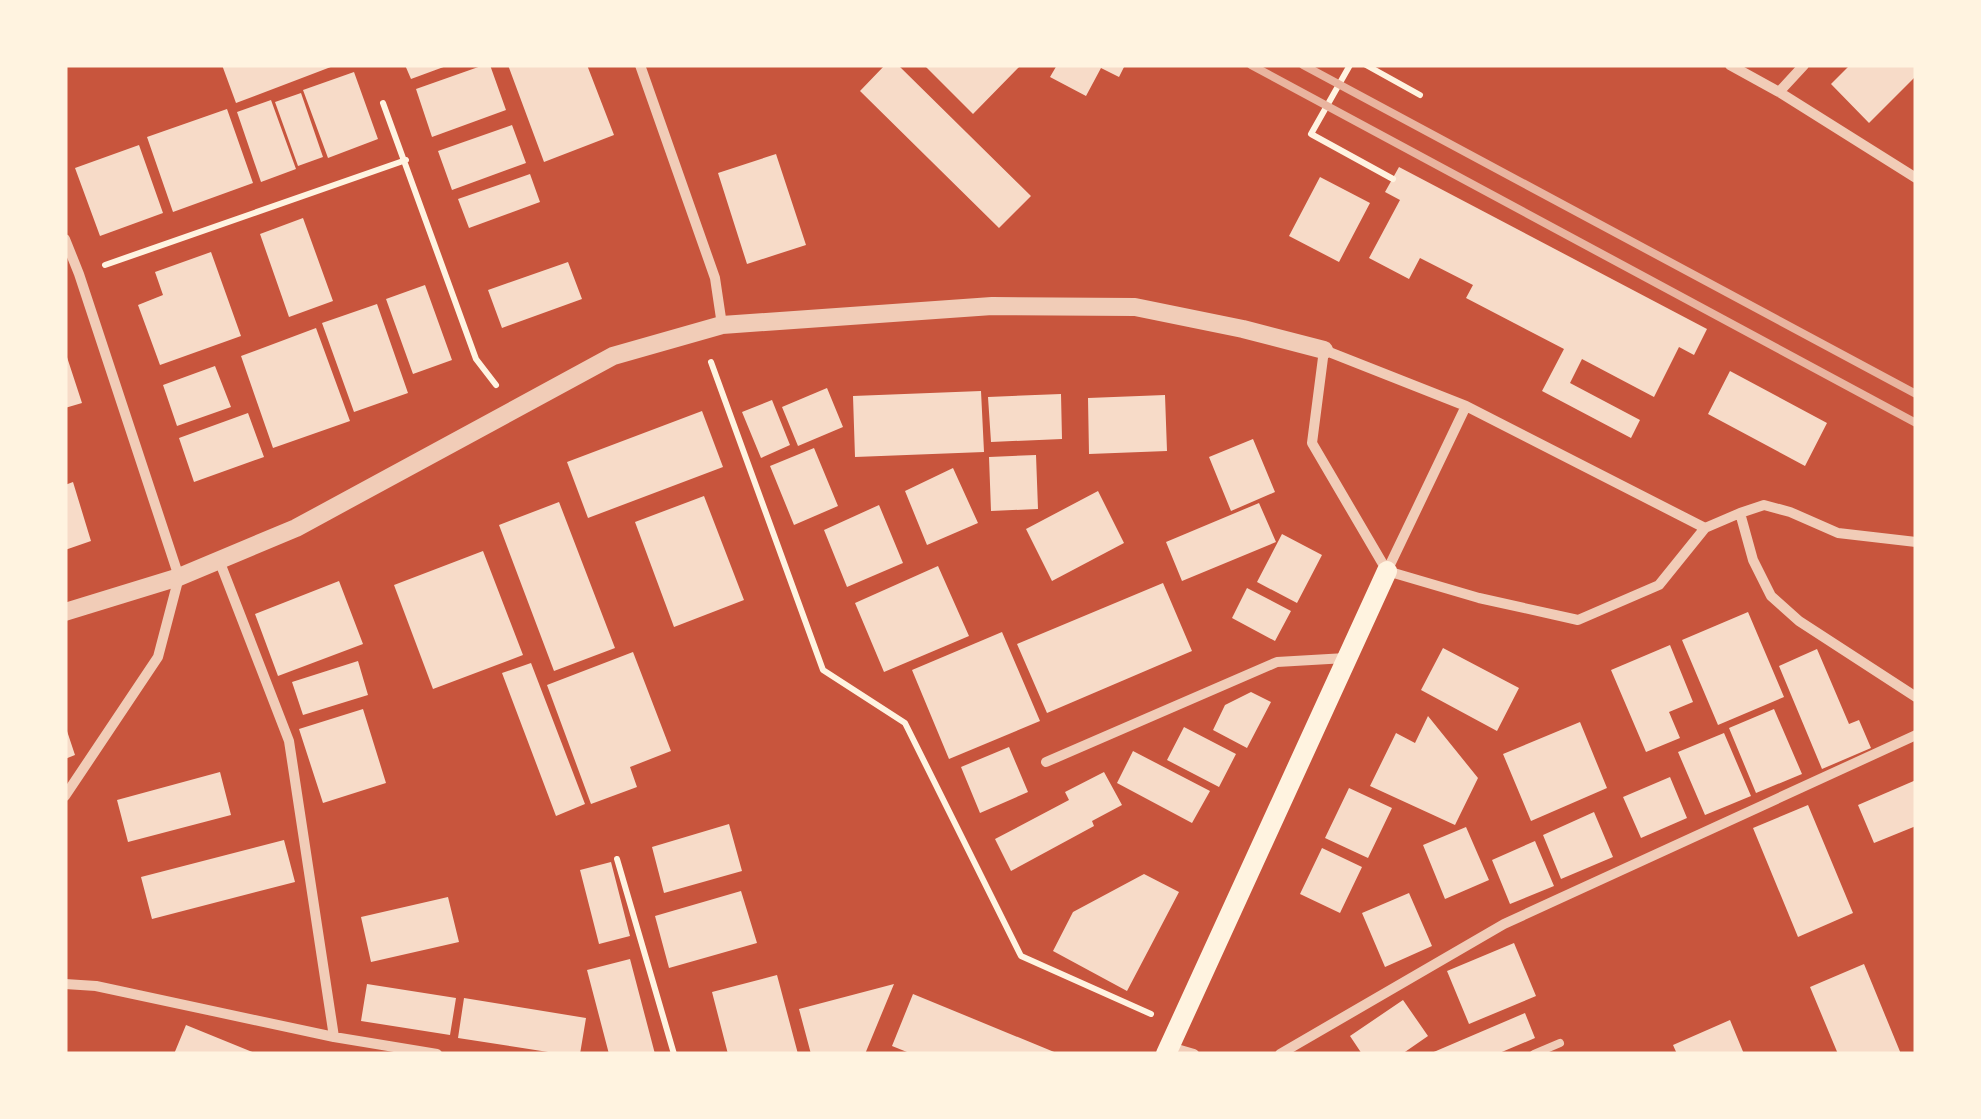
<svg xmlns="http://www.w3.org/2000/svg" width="1981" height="1119" font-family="'Space Grotesk',sans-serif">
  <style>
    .building { fill: #f7dbc8 }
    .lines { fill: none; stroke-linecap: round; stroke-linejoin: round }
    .path { stroke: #fff3e0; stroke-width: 6 }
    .service { stroke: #f1ccb7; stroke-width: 8 }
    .minor { stroke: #f1ccb7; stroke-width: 10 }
    .tertiary { stroke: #f1ccb7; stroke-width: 18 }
    .secondary { stroke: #fff3e0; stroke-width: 20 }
    .rail { stroke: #e9b49f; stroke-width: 8 }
  </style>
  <rect width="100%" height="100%" fill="#c8553d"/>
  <!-- building -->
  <path class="building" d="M222,65H336L236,103Z
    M405,65H449L411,79Z
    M484,65H490L506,110L432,137L416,89Z
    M508,65H587L614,135L544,162Z
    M885,65H898L1031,196L999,228L860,91Z
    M924,65H1021L973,114Z
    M1057,65H1125L1119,77L1101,68L1086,96L1050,77Z
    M1850,65H1916V76L1869,123L1831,84Z
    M354,72L378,139L328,158L303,90Z
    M301,93L323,157L298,166L275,102Z
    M271,100L296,169L261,182L237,112Z
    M227,109L253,183L173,212L147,137Z
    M512,125L526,163L452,190L438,151Z
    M139,145L163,213L100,236L75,168Z
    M776,154L806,245L747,264L718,173Z
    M1399,167L1707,329L1694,355L1679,347L1654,397L1582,359L1570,383L1640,420L1631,438L1542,391L1564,349L1466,298L1473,285L1420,258L1409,279L1369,258L1400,200L1385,192Z
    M530,174L540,202L469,228L458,199Z
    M1320,177L1370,203L1339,262L1289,236Z
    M303,218L333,301L289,317L260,234Z
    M211,252L241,336L160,365L138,305L163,295L155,272Z
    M568,262L582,299L502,328L488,290Z
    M425,285L452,360L413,374L386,299Z
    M377,304L408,393L354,412L322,323Z
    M316,328L350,421L273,448L241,356Z
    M65,351L82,403L65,408Z
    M215,366L231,407L177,426L163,385Z
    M1730,371L1827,423L1805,466L1708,414Z
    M827,388L843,427L798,446L782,407Z
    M981,391L984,452L855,457L853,396Z
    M1061,394L1062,439L991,442L988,397Z
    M1165,395L1167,451L1089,454L1088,398Z
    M772,400L790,445L761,458L742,412Z
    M702,411L723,467L588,518L567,462Z
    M248,413L264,457L194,482L179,438Z
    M1253,439L1275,492L1231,511L1209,457Z
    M814,448L838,506L794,525L770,466Z
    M1036,455L1038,509L991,511L989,457Z
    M953,468L978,523L927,545L905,491Z
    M73,482L91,541L65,550V485Z
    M1098,491L1124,543L1052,581L1026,529Z
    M704,496L744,600L674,627L635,522Z
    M559,502L615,648L554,671L499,525Z
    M1259,503L1276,542L1182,581L1166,542Z
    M879,505L903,563L847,587L824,530Z
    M1282,534L1322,555L1297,603L1257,582Z
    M483,551L523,655L433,689L394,585Z
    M938,566L969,636L884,672L855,603Z
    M339,581L363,644L278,676L255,614Z
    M1163,583L1192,651L1047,713L1017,644Z
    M1247,588L1291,611L1275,641L1232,618Z
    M1748,612L1784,697L1718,725L1682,640Z
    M1002,632L1040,721L949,759L912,670Z
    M1670,645L1693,702L1669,712L1680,738L1646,752L1611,670Z
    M1443,648L1519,688L1497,731L1421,690Z
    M1817,649L1849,724L1859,720L1871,748L1822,769L1779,666Z
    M633,652L671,751L630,767L637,787L591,804L547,685Z
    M358,661L368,695L303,715L292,682Z
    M531,663L585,804L556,816L502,673Z
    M1251,692L1271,702L1247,748L1213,730L1225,705Z
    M363,709L386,783L323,803L299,729Z
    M1774,709L1802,774L1756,793L1729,728Z
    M1428,716L1478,778L1455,825L1370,786L1396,733L1415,743Z
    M1580,722L1607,788L1531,821L1503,754Z
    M65,725L75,755L65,759Z
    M1184,727L1236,754L1219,787L1167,760Z
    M1724,733L1751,796L1705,815L1678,752Z
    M1009,747L1028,792L980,813L961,767Z
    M1133,751L1210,791L1192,823L1117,783Z
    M220,772L231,815L128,842L117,800Z
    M1104,772L1122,805L1092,821L1094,826L1011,871L995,839L1069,800L1065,792Z
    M1670,777L1687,818L1641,838L1623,797Z
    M1916,780V826L1874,843L1858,805Z
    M1349,788L1392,808L1368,858L1325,838Z
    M1808,805L1853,913L1798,937L1753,828Z
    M1594,812L1613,857L1561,879L1543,835Z
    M729,824L742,871L664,893L652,847Z
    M1466,827L1489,880L1445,899L1423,845Z
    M284,840L295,882L152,919L141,877Z
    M1535,841L1554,886L1510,904L1492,860Z
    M1322,848L1362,867L1340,913L1300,894Z
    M611,862L630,936L599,944L580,870Z
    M1144,874L1179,892L1127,991L1053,951L1073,912Z
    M741,891L757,943L669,968L655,916Z
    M1409,893L1432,946L1385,967L1362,913Z
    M448,897L459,942L371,962L361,917Z
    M1514,943L1536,996L1469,1024L1447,971Z
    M630,959L655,1054H609L587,970Z
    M1864,964L1901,1054H1838L1810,987Z
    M777,975L798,1054H728L712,992Z
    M367,984L456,998L450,1035L361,1021Z
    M894,984L865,1054H811L799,1009Z
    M913,994L1059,1054H912L892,1046Z
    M464,998L586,1018L580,1054H561L458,1038Z
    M1403,1000L1428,1036L1402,1054H1362L1350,1036Z
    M1525,1013L1535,1038L1497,1054H1429Z
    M1730,1020L1744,1054H1677L1673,1045Z
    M186,1025L257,1054H174Z"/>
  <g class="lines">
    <!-- path -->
    <path class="path" d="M1350,65L1311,134L1393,179
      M1366,65L1420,95
      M383,103L476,359L496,385
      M105,265L406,160
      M711,362L823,670L905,723L1021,956L1151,1014
      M617,859L674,1054"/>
    <!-- service -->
    <path class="service" d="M1534,1054L1560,1043"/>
    <!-- minor -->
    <path class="minor" d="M640,65L715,278L722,325
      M1730,65L1779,92L1916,178
      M1779,92L1804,65
      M65,239L79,274L179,577L158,657L65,796
      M1740,513L1753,560L1771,596L1799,621L1916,697
      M1705,528L1466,406L1324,350L1312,443L1387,571L1479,598L1578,620L1659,585L1705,528L1740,513L1764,505L1790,512L1838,533L1916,542
      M219,560L289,741L334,1037
      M1387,571L1466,406
      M1046,762L1277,662L1346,658
      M65,984L96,986L334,1037L437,1054
      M1170,1047L1194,1054
      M1280,1054L1504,924L1916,735"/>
    <!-- tertiary -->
    <path class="tertiary" d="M65,612L179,577L296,528L613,356L722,325L992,306L1135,307L1243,329L1324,350"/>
    <!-- secondary -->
    <path class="secondary" d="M1166,1054L1387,571"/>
    <!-- rail -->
    <path class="rail" d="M1251,65L1916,423
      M1303,65L1916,394"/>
  </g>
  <!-- border -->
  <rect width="1981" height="1119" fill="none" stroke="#fff3e0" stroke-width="135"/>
</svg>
